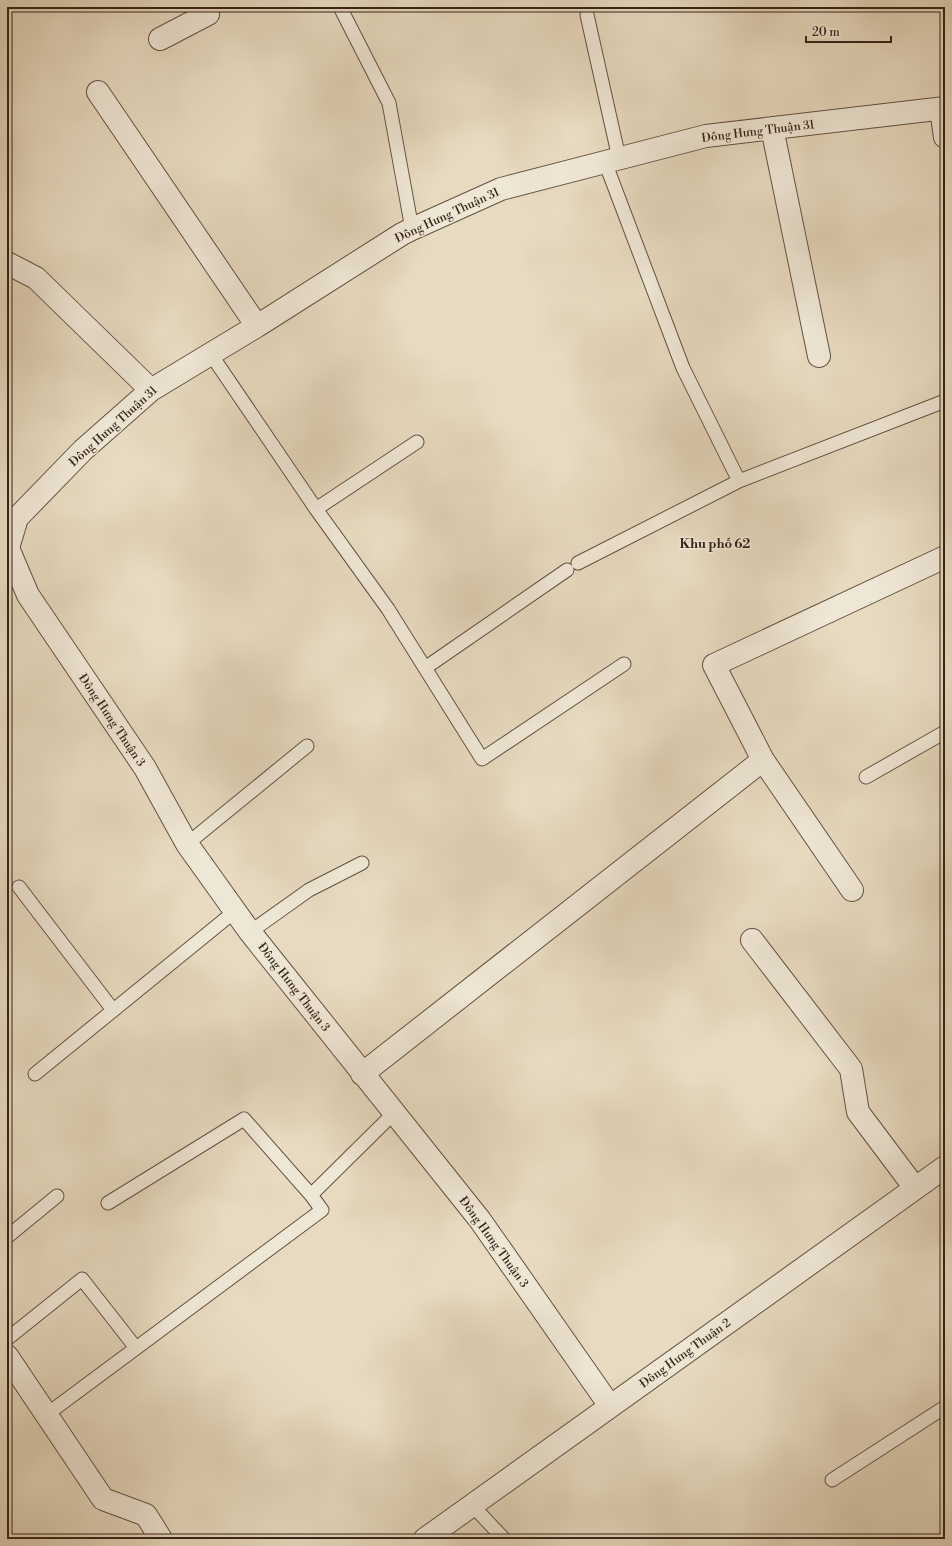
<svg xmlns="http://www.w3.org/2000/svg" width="952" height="1546" font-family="'Libre Bodoni',serif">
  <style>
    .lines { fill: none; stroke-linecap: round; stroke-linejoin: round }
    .service-casing { stroke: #635142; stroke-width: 15 }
    .minor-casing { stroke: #635142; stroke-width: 24 }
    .service { stroke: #efe7d6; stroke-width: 13 }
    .minor { stroke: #efe7d6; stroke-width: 22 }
    .labels { text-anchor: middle; stroke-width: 3; stroke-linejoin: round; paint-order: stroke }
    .street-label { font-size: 12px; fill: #372318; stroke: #efe7d6 }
    .neighbourhood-label { font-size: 13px; font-weight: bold; fill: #372318; stroke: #efe7d6 }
  </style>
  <rect width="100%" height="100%" fill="#e7dac0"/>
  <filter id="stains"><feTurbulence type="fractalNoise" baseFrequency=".005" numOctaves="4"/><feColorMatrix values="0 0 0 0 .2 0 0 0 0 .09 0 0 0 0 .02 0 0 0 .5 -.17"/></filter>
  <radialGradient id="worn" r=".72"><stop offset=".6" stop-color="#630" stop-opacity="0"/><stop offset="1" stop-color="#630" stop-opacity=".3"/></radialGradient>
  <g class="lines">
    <defs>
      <path id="service" d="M340,7L389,103L412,229
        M587,15L619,158
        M605,162L683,368L739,481
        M210,353L316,509L388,609L482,759L624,664
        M316,509L417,442
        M578,563L739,481L945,401
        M425,668L567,570
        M866,777L945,732
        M187,844L307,746
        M19,887L113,1010
        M250,932L309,890L362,863
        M35,1074L234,912
        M108,1203L244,1119L311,1195
        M7,1237L57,1196
        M7,1339L82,1279L136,1348
        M46,1415L322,1210L311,1195L394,1113
        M832,1480L945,1407
        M472,1505L504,1539"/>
      <path id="minor" d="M160,39L208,14L207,7
        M98,92L257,326
        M941,109L945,137
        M772,128L819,356
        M7,263L36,278L151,390
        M852,890L763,760L714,665L945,557
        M752,940L851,1069L858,1112L915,1188
        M362,1074L763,760
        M7,1356L103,1499L146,1515L161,1539
        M610,1406L480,1220L250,932L187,844L145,768L28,595L8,548L17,518L83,450L151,390L257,326L402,234L412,229L501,189L706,136L945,108
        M425,1539L945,1167"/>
    </defs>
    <!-- service casing -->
    <use href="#service" class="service-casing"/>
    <!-- minor casing -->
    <use href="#minor" class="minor-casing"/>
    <!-- service -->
    <use href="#service" class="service"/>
    <!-- minor -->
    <use href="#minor" class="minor"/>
  </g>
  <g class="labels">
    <!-- street labels -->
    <g class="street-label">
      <text transform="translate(758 131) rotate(-7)" y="4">Đông Hưng Thuận 31</text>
      <text transform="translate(447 215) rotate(-25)" y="4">Đông Hưng Thuận 31</text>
      <text transform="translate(113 426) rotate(-42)" y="4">Đông Hưng Thuận 31</text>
      <text transform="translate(112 720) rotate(56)" y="4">Đông Hưng Thuận 3</text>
      <text transform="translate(294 987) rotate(52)" y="4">Đông Hưng Thuận 3</text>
      <text transform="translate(494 1242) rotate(54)" y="4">Đông Hưng Thuận 3</text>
      <text transform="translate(685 1353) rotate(-36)" y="4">Đông Hưng Thuận 2</text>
    </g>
    <!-- neighbourhood labels -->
    <g class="neighbourhood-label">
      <text x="715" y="548">Khu phố 62</text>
    </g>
  </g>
  <!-- margin -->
  <rect width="952" height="1546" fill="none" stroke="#e7dac0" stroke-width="24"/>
  <rect x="8" y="8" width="936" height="1530" fill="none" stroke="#372318" stroke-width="2"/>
  <rect x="12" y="12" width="928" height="1522" fill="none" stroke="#372318"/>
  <!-- scale -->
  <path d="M806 36v6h85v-6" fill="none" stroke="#372318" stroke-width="2"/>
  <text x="812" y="36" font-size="12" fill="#372318" stroke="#efe7d6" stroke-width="3" paint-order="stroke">20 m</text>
  <rect width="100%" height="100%" filter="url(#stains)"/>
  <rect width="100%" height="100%" fill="url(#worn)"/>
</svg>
